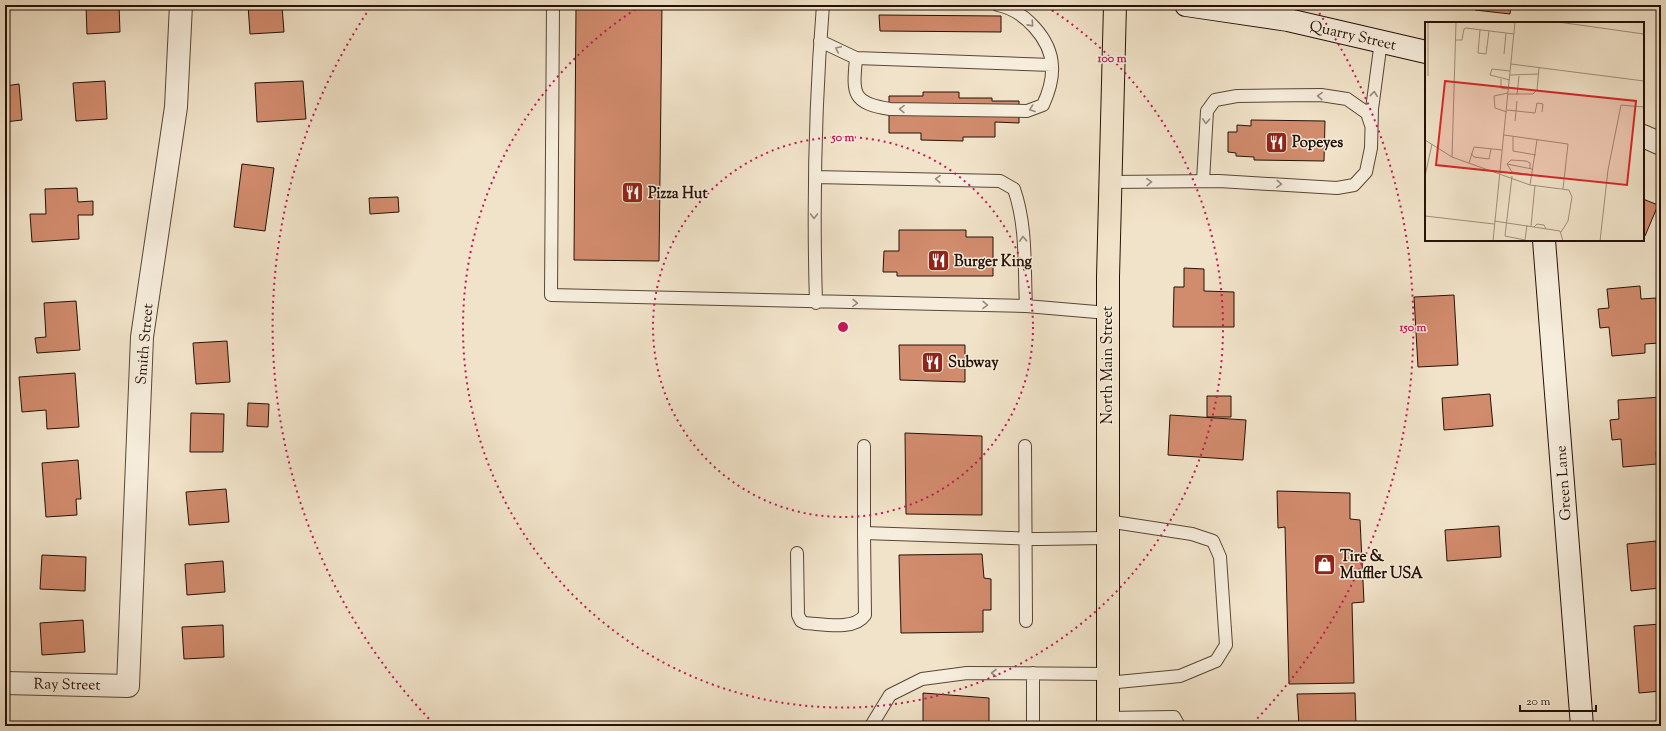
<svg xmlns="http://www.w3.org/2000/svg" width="1666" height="731" font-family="'Sorts Mill Goudy',serif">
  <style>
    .building { fill: #d18b6d; stroke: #251106 }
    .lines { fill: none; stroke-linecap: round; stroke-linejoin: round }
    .lane-casing { stroke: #584637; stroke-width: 14 }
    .street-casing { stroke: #584637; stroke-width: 24 }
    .secondary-casing { stroke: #251106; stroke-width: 24 }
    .highway-casing { stroke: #251106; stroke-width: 24 }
    .lane { stroke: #f6eddc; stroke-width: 12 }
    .street { stroke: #f6eddc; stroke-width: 22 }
    .secondary { stroke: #f6eddc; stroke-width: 22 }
    .highway { stroke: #f1e3c9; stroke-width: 22 }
    .oneway { stroke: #988a7c }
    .ring { fill: none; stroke: #c2185b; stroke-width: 2; stroke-dasharray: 2 4 }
    .labels { text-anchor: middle; stroke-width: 3; stroke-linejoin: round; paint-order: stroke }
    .street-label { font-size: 15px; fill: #251106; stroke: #f6eddc }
    .poi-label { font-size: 15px; font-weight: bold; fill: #251106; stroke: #f6eddc; text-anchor: start }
    .inset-road { fill: none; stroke: #9f8f7b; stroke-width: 1 }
    .view { fill: #d62828; fill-opacity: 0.15; stroke: #d62828; stroke-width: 2 }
    .inset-edge { fill: none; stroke: #251106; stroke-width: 2 }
    .centre { fill: #c2185b; stroke: #f6eddc; stroke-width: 2 }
    .ring-label { font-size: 12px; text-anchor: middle; font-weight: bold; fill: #c2185b; stroke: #f6eddc; stroke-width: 3; stroke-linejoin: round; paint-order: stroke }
  </style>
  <rect width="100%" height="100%" fill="#f1e3c9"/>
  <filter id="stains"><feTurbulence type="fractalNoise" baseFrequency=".005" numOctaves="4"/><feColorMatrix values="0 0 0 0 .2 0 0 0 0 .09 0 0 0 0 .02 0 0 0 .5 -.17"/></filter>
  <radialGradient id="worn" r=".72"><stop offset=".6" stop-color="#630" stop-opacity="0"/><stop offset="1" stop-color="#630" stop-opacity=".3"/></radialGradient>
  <!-- building -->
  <path class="building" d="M86,5H119L120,32L87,34Z
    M248,5H290L282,6L284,32L250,34Z
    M576,5H662L659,261L574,260Z
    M1476,5H1511L1510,14L1475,10Z
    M879,15L1001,16V32L880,31Z
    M105,81L107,119L76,121L73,83Z
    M303,81L306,119L257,122L255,83Z
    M19,84L22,120L5,122V86Z
    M923,92H959V98H992V101H1019V123L995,122V137H963V141L921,140V133H889V96H923Z
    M1251,120L1325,121L1324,161L1254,160V157L1236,156V153L1228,152V132H1237V125L1251,126Z
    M242,164L274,168L265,231L234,227Z
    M77,188L78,202L93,201V215H78L79,239L32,242L30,214H46L45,189Z
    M398,197L399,212L370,214L369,198Z
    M1643,199L1658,205L1645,236L1643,235Z
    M899,230H966V237H993V276H897V272H883L884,251H899Z
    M1184,268L1204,269V291L1234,292V327H1173L1174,287H1184Z
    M1640,286L1641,299L1656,298L1659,343L1645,344V353L1612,356L1609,327L1600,328L1598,309L1609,308L1607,289Z
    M1454,295L1458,365L1418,367L1414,297Z
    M76,301L80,350L37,353L35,338L46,337L44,303Z
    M227,341L230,382L196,384L193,343Z
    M899,345H965V382L900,380Z
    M75,373L79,427L47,429L46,410L22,412L19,377Z
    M1490,394L1493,426L1444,430L1442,398Z
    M1207,396H1231V417H1207Z
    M1661,397V451L1656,452L1657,464L1623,467L1621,439L1612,440L1610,420L1619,419L1618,400Z
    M248,403L269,404L268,427L247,426Z
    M191,413L224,414L223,452H190Z
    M1170,415L1246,420L1243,460L1168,455Z
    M905,433L982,436V515L906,514Z
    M78,460L81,499H76L77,515L46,517L42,463Z
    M226,489L229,522L189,525L186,492Z
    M1277,491L1350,493V519L1360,520L1364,602L1352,603L1354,683L1289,684L1285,527L1278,528Z
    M1499,526L1501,557L1447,561L1445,530Z
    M1656,541L1660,588L1631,591L1627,544Z
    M982,554L984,578L991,579V610H983V632L901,633L899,555Z
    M42,555L86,557L85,591L40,589Z
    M223,561L225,592L187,595L185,564Z
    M83,620L85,652L42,655L40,623Z
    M1661,624V691L1639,693L1634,626Z
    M223,625L224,657L184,659L182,627Z
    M923,693L989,698V726H923Z
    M1355,693L1356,726H1299L1297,694Z"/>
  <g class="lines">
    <defs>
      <path id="lane" d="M553,5L551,295L1026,306L1108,313
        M820,41L856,58L1052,65
        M856,58C853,93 851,103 890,109L1027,111L1043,105C1049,92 1053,80 1052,66C1051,39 1024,10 998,5
        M815,177L1000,181L1014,189C1027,226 1024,267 1026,306
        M1203,181L1207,111L1215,100L1237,96L1321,95L1347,99L1367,113L1371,125
        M1110,182L1219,181L1337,188L1354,185L1366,172L1371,148L1372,109L1381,41
        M816,303C813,203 815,104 823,5
        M864,446V533
        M1025,446L1026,621
        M797,553L798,615L801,621L805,623C823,624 854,631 865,615L864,533L1038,539L1107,538
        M1107,683L1180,676L1216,661L1226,645L1220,557L1213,541L1192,534L1107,521
        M1107,718L1174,717L1179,726
        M871,726L890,695L922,679L967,673L1107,674
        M1033,726V673"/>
      <path id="street" d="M1643,136L1661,144
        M5,683L128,686L142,337L176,107L181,5"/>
      <path id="secondary" d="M1186,5L1288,20L1426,52
        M1544,240L1582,726"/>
      <path id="highway" d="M1108,726V277L1115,5"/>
    </defs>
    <!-- lane casing -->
    <use href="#lane" class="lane-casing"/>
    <!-- street casing -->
    <use href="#street" class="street-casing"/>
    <!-- secondary casing -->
    <use href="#secondary" class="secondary-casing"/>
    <!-- highway casing -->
    <use href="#highway" class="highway-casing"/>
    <!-- lane -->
    <use href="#lane" class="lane"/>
    <!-- street -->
    <use href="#street" class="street"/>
    <!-- secondary -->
    <use href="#secondary" class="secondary"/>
    <!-- highway -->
    <use href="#highway" class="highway"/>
  </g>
  <!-- one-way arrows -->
  <defs><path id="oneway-chevron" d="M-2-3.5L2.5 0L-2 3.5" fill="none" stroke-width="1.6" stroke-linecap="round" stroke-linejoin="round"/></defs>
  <g class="oneway">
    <use href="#oneway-chevron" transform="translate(1031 24) rotate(48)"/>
    <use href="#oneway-chevron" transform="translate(838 49) rotate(-155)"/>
    <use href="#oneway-chevron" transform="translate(1374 94) rotate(-84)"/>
    <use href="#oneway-chevron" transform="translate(1320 96) rotate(-177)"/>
    <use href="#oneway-chevron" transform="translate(902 109) rotate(-179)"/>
    <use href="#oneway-chevron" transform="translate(1032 109) rotate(160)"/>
    <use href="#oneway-chevron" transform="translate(1206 121) rotate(93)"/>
    <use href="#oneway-chevron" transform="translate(938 179) rotate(-179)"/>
    <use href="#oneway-chevron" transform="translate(1149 182) rotate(-1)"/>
    <use href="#oneway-chevron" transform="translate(1279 184) rotate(3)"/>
    <use href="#oneway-chevron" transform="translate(814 216) rotate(90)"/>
    <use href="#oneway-chevron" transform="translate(1023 239) rotate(-93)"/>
    <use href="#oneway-chevron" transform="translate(855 303) rotate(1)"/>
    <use href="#oneway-chevron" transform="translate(985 305) rotate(1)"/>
    <use href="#oneway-chevron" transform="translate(994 673) rotate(-180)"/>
  </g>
  <!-- distance rings -->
  <g class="ring">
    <circle cx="843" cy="327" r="190"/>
    <path d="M1047 7A380 380 0 1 1 639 7"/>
    <path d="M433 723A570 570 0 0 1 370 8M1316 8A570 570 0 0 1 1253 723"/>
  </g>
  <!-- icons -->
  <defs>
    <symbol id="restaurant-square" viewBox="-11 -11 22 22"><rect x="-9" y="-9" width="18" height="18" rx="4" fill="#8f2418" stroke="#f6eddc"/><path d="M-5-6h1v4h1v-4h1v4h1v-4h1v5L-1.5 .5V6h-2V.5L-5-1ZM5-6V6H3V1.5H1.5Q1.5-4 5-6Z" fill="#fff"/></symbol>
    <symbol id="shop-square" viewBox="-11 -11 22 22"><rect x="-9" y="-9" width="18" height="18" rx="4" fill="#8f2418" stroke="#f6eddc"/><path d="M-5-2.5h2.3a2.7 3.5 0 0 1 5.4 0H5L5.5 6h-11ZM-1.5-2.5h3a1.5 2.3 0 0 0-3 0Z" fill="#fff"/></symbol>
  </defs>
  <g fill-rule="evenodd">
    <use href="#restaurant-square" x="1264" y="130" width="25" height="25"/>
    <use href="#restaurant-square" x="620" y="180" width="25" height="25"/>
    <use href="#restaurant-square" x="926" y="248" width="25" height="25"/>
    <use href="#restaurant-square" x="920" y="350" width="25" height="25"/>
    <use href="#shop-square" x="1312" y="552" width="25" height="25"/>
  </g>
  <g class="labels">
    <!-- street labels -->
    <g class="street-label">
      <text transform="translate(1353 35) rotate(13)" y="5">Quarry Street</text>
      <text transform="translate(144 344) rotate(-85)" y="5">Smith Street</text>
      <text transform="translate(1107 365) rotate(-90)" y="5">North Main Street</text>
      <text transform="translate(1563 483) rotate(-94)" y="5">Green Lane</text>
      <text transform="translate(67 684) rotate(1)" y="5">Ray Street</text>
    </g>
    <!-- poi labels -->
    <g class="poi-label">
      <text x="1292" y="147">Popeyes</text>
      <text x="648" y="198">Pizza Hut</text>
      <text x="954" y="266">Burger King</text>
      <text x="948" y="367">Subway</text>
      <text x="1340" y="561">Tire &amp;<tspan x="1340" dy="17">Muffler USA</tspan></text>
    </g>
  </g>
  <!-- overview -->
  <g transform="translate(1425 22)">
    <rect width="219" height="219" fill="#f1e3c9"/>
    <path class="inset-road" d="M3,0V54M133,0L219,12M55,8L53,31L61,32L64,9M31,18H37L39,7L41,6L89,12M79,32L81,11M86,42L219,59M85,53L113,52M76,57V66L84,67M85,58L65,53L67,47L85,49M83,72H108L112,68L114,46M92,73L94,54M82,88L110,91L112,81L118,82L117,90M82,90L70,86L69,74L83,71M90,99L92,79M79,113L143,122L138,167M88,115V129L111,133M0,118L27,135L105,163L144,168L147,175L143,199L136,210M46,131L49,135L64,137L66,127M27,135L31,0M44,141L49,125L77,128M82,142L86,138L101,139L105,141V146M82,142L87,150L108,153M82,142L107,147M0,154L7,122M87,154L80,214L100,218L102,203M105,163L112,118M0,194L69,202M69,199L135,209L138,219M106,204L110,163M109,205L112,202L119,203L121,207M68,219L90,0M175,219L183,148L196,83L219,85"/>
    <path class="view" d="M20,59L211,79L202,163L11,143Z"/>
    <rect width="219" height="219" class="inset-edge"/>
  </g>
  <circle cx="843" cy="327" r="6" class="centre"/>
  <g class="ring-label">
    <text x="1112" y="62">100 m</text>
    <text x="843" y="141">50 m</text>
    <text x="1413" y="331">150 m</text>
  </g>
  <!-- margin -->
  <rect width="1666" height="731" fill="none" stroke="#f1e3c9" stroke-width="20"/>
  <rect x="6" y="6" width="1654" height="719" fill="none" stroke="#251106" stroke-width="2"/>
  <rect x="10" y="10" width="1646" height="711" fill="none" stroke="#251106"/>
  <!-- scale -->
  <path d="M1520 705v6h76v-6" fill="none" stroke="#251106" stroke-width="2"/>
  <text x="1526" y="705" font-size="12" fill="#251106" stroke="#f6eddc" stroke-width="3" paint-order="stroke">20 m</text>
  <rect width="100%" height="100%" filter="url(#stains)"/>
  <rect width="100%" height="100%" fill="url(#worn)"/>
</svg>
